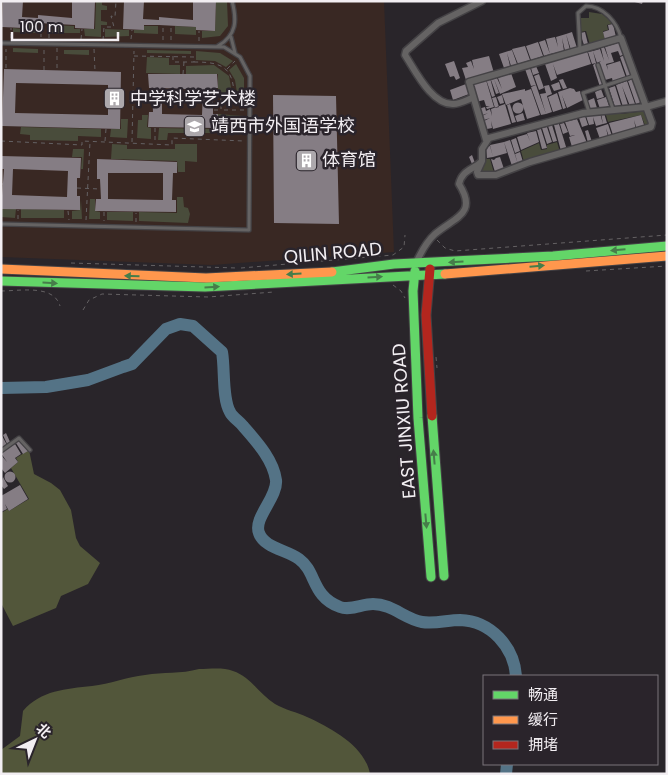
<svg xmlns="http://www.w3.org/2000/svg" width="668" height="775" font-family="Poppins,'Noto Sans SC',sans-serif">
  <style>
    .education { fill: #392823 }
    .green { fill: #494c3b }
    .forest { fill: #52563a }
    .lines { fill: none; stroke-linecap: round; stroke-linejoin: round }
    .river { stroke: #547386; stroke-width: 12 }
    .building { fill: #857d84; fill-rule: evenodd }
    .lane-casing { stroke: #444245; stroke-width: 5.5 }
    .street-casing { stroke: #444245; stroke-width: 9 }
    .fast-casing { stroke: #444245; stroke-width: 11 }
    .slow-casing { stroke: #444245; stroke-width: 11 }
    .jam-casing { stroke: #444245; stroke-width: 11 }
    .path { stroke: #646163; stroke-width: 1; stroke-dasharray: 4 4; stroke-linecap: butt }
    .lane { stroke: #656363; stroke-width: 3 }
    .street { stroke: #656363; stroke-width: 6 }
    .fast { stroke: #63d668; stroke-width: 9 }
    .slow { stroke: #ff974d; stroke-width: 9 }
    .jam { stroke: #b3261e; stroke-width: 9 }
    .oneway { fill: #467d4a }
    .labels { text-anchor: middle; stroke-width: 5; stroke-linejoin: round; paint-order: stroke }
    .poi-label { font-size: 18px; fill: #f2eef2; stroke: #2a242b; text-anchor: start }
    .street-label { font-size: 18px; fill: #f2eef2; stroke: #2a242b }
  </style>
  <rect width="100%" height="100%" fill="#29252a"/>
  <!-- education -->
  <path class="education" d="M1,1H384L394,252L212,265L1,257Z"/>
  <!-- green -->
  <path class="green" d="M96,1H102V5L107,6V10H101V21L107,22V25H101V37L85,36L84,29H95Z
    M216,1H227L228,26L220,36L202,38V31H215Z
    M589,12L602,14L613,23L607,25L608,30L603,31L605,41L590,45L586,31L580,32V18H589Z
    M23,24H37L39,33L13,32V28L23,29Z
    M54,25L74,26V29H80V33H52Z
    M144,26H158V34L134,33V30H144Z
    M175,26L196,27V35L175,34Z
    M105,29L129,30V36L105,37Z
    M13,48L38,49V53L13,52Z
    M64,50H89V55L64,54Z
    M147,50L191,51V54L147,53Z
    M196,51L220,53L233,61L226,67L215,61L196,60Z
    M147,57L169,58V65H180V74L146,73Z
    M236,64L244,78V93H237L235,80L229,70Z
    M214,65L229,76L232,93H218V74H186V66Z
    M645,111L651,125L646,128L641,115L608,122L605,112L621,114Z
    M218,114L244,116L240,125L230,133H168L167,140H158L159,128L218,129Z
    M142,115H148L147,127L151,128V139L137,138L138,120H142Z
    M121,119H128L127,138L110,137L111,129H121Z
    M21,127L101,129V137L78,136V141L30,140V135L20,134Z
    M557,142L560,152L524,162L521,151L539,143L541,150L547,149V145Z
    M112,144L127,145V149H175V144H197V162L185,161V172H178L177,161L111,159Z
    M73,149H84L83,169H81L82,157H72Z
    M485,159H490L494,173L480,172Z
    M177,197H183L184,207L188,208L190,214L188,223L139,221V212L177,213Z
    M90,199H95V211L100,212V219H89Z
    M81,200L82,219H72V211L80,210Z
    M1,209H16L15,218L1,217Z
    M21,209L64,210V218H21Z
    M107,212H133V221L107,220Z"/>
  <!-- forest -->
  <path class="forest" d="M29,450L34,474L51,483L60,490L71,510L76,538L80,546L100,563L88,584L61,596L56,608L13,626L1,603V513L8,509L9,511L29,499L11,468L18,462L16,458Z
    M199,669C210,669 223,667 233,671C251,677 259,694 275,704C285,710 297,712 307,717C331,728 365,746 370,774H1V750L20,736L23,711C41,690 66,689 92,686C110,684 127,677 145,675C163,672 181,674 199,669Z"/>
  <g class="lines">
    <!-- river -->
    <path class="river" d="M1,388L46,387L88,380L123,367L132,364L166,329L180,324L193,326L222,352C225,368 222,399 230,412C232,417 239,421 243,426C256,441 273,459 276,480C278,497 253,518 259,533C264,548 287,550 299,559C317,572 311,596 340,607C350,611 362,604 373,604C392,604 405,619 422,622C435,624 448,620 460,620C491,621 514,647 516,676
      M506,774L507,764"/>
  </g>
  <!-- building -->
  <path class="building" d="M3,1H23L22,17L38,18V15L72,18V1H95L94,29L75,28V25L38,23H23V28L2,27Z
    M124,1H144L143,19L159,20V17L193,20V1H216L215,31L196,30V27L159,25H144V30L123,29Z
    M631,1H643L642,4Z
    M613,24L616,37L605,40L603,32L609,30L608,25Z
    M572,32L577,48L571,50L566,34Z
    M585,32L588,44L584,45L580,33Z
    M566,34L570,50L565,51L562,38L564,51L550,54L546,39L555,37L558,47L556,37Z
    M545,40L550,54L544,56L539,42Z
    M538,42L543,56L531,60L526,46Z
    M621,42L625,54L620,56L618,51L611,53L614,62L606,64L608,70L607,65L620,61L626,78L613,83L612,78L605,80L599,63L601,61L597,63L593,51L600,49L604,61L601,48L604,47L609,60L605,47Z
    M525,46L530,60L518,64L512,49Z
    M512,50L517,64L511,66L507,53L510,66L504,68L499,54Z
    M587,51L591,64L557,75L553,64L557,78L551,81L545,64Z
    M593,51L596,63L592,64L588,52Z
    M625,55L632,76L627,77L620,57Z
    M489,56L494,73L466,80L462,68L468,67L466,63L471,61L474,69L472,60Z
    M454,61L460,78L456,80L454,76L450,77L445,64Z
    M596,63L604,85L600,87L593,65Z
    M536,66L539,73L533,75L531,68Z
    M530,68L536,85L531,86L525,69Z
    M4,69L121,72L120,129L2,126ZM16,83L108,85V115L15,113Z
    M511,73L516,87L500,94L494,79L497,78L502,89L498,78Z
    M148,74H217L218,88H213V114H218L217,128L148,127L149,112H153L152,88H149ZM162,88L203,90L202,115L162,114Z
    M539,74L544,88L539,90L534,76Z
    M490,78L495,96L492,97L486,79Z
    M494,79L499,93L496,94L491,80Z
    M563,79L567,88L563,89L559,80Z
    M633,79L641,102L636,104L628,81Z
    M486,80L494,107L487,109L486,107L490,106H486L484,100L476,102L470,84Z
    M627,81L635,104L630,106L622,86L628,105L623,107L616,85Z
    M559,82L561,89L554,91L551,85Z
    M466,84L469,94L453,100L450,90Z
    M536,85L546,114L541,115L531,87Z
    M549,85L552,94L547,96L552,112L546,114L540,94L546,93L544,86Z
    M615,86L621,105L615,107L609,88Z
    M570,88L574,89L576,92L580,91L583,100L567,108L562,95L566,108L563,109L558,92Z
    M525,89V91L531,89L540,115L527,119L521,99L506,105L502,94Z
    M601,89L604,97L597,99L595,92Z
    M557,93L562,109L553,112L548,97Z
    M273,95L336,96L339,224L274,223Z
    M502,95L504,103L500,104L497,97Z
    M496,97L499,107L495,108L492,98Z
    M606,97L609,106L600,109L597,100Z
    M594,98L597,108L590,109L587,101Z
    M512.5 108a5.5 5.5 0 1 1 11 0a5.5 5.5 0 1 1-11 0Z
    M505,104L511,124L493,129L491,121L492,128L487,129L484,121L490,118L481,121L480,117L488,113L480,116L478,109L485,107L486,111L490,109L492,116L491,109Z
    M510,104L516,122L512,123L507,105Z
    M523,113L525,120L517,122L515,116Z
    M600,113L603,124L596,126L593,117L594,124L589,125L586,116Z
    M601,113H604L607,123L603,124Z
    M641,115L645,128L637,130L634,120L636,130L613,135L609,123Z
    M585,116L588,125L582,127L579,118Z
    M577,119L587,143L572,147L569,137L575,135L570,136L565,122Z
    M564,123L568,132L563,134L560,124Z
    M559,124L567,150L561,151L554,125Z
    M608,124L612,136L609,137L606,128L608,137L600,139L596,128Z
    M552,125L557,141L553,142L548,126Z
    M547,127L552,142L547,144L542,128Z
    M541,129L547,148L542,149L537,130Z
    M588,130L592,142L588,143L585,131Z
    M536,131L539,142L521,150L517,137L527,134L530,141L527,133Z
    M516,138L520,151L515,153L511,140Z
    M510,140L518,164L512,166L504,142Z
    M504,142L507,153L493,157L490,145Z
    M490,146L493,157L487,158L486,147Z
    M520,152L523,162L518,164L515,154Z
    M472,155L475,163L472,164L469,157Z
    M1,156L81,158L80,178H77V196H80V210L1,209L4,169H1ZM13,169L68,171L67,197L12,195Z
    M500,157L504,169L495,172L491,159L494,160L496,158L499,168L496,158Z
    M97,159L177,162V173H173L172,200H176V212L95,211L96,199H101L100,179H97ZM108,173H163V200L108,199Z
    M6,433L11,444L8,446L3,435Z
    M1,434L7,445L3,448L1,445Z
    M20,440L28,451L23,454L16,443Z
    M15,444L21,454L15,458L18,462L5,473L1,468V455L7,462L1,453Z
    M4.5 477a5.5 5.5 0 1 1 11 0a5.5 5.5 0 1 1-11 0Z
    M3,477L8,486L4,489L1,485Z
    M20,485L28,499L9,511L5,504L7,509L1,512V496Z"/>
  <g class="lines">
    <defs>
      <path id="lane" d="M231,37L235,53
        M1,43L224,47L240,57L250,76L249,230L1,224
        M218,46C237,35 237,20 232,1
        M580,50L578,13L586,6C603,6 617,22 621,38
        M598,65L613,109
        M589,112L583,93L634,76
        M1,451L19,438L30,450"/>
      <path id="street" d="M472,98C467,100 459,104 454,104C432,106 415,70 405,55L406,51L438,23L482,1
        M482,161L477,172L478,175H496L530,162L651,127L652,123L621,38L469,82L486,140
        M416,263C421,252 426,242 435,234C455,217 478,214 459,184C462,170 473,170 482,161V149L489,138L583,113L646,107L667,101"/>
      <path id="fast" d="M415,271L413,291L418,418L431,577
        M332,272L394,264L553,256L667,246
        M1,281L205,287L445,274
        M432,416L444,576"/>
      <path id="slow" d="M1,269L206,278L332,272
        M445,274L667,256"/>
      <path id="jam" d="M430,269L426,315L432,416"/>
    </defs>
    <!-- lane casing -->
    <use href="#lane" class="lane-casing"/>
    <!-- street casing -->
    <use href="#street" class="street-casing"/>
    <!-- fast casing -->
    <use href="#fast" class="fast-casing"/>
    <!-- slow casing -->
    <use href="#slow" class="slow-casing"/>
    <!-- jam casing -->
    <use href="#jam" class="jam-casing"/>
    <!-- path -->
    <path class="path" d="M1,15H2
      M41,26V37
      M11,38V28
      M49,38V26
      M81,39L82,29
      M131,39L132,30
      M103,40L104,27H114L111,16L115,17L116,1
      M163,40V28
      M171,40V28
      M199,41V31
      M57,48V70
      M94,49L95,71
      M134,56L194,57V62H173V56
      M194,62C220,62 233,66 234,94
      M6,68V49
      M227,69L235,61
      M44,70V49
      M183,74L184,62
      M214,96H220
      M121,101L152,100
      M1,109H2
      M214,110H221
      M244,110H221V96H244
      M155,128V144
      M1,141L82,145V141L172,145V138L244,141
      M105,141L106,129
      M132,142L134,51
      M1,184H3
      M77,188L100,189
      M68,211L69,220
      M104,212V221
      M18,219V210
      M86,220L90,142
      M136,222V213
      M437,240L445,248L455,251L667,235
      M71,263L237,268
      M241,268L393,255L404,247L405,235
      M586,271L667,266
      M393,285L401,291L405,298
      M1,291C19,291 54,284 60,306
      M83,310L89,300L102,294L208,297L274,292
      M436,357L437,368"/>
    <!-- lane -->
    <use href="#lane" class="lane"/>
    <!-- street -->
    <use href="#street" class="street"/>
    <!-- fast -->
    <use href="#fast" class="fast"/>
    <!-- slow -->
    <use href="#slow" class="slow"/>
    <!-- jam -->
    <use href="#jam" class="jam"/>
  </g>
  <!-- one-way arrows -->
  <defs><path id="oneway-solid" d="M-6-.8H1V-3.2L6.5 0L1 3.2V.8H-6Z" transform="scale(1.25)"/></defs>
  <g class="oneway">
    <use href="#oneway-solid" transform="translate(618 250) rotate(175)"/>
    <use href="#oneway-solid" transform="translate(456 262) rotate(176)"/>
    <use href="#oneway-solid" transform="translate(537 266) rotate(-5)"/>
    <use href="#oneway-solid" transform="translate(294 274) rotate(177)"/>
    <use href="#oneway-solid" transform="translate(132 276) rotate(-178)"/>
    <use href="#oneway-solid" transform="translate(375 277) rotate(-4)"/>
    <use href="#oneway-solid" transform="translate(50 283) rotate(3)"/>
    <use href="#oneway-solid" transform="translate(212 287) rotate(-3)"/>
    <use href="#oneway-solid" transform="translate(434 457) rotate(-95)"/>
    <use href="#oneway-solid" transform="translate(426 521) rotate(85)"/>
  </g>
  <!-- icons -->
  <defs>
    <symbol id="building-square" viewBox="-11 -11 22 22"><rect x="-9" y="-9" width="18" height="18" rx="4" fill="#aca8ac" stroke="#2a242b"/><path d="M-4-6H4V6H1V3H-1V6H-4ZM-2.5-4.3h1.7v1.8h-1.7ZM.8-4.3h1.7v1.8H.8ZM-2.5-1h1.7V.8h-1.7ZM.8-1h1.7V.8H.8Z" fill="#fff"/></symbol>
    <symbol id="school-square" viewBox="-11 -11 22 22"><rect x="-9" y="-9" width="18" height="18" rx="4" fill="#aca8ac" stroke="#2a242b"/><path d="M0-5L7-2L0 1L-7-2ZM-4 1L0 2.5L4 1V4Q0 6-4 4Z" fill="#fff"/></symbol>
  </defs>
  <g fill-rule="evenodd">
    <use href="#building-square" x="102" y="86" width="25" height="25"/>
    <use href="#school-square" x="182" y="114" width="25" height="25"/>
    <use href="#building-square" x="294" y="148" width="25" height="25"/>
  </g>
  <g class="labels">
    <!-- poi labels -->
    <g class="poi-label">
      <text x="130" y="105">中学科学艺术楼</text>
      <text x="211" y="132">靖西市外国语学校</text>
      <text x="322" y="166">体育馆</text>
    </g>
    <!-- street labels -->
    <g class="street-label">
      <text transform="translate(333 253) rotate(-5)" y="6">QILIN ROAD</text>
      <text transform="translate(404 421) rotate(-94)" y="6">EAST JINXIU ROAD</text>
    </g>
  </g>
  <!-- border -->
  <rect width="668" height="775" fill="none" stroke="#f2eef2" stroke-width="5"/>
  <!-- legend -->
  <rect x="483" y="675" width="175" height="90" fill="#2a242b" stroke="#7a757b"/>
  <rect x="493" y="691" width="25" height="8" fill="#63d668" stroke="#7a757b"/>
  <text x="528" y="700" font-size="15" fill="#f2eef2">畅通</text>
  <rect x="493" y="716" width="25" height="8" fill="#ff974d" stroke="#7a757b"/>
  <text x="528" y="725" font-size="15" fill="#f2eef2">缓行</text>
  <rect x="493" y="741" width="25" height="8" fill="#b3261e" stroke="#7a757b"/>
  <text x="528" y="750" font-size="15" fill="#f2eef2">拥堵</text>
  <!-- north arrow -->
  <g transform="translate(35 740) rotate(43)" stroke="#2a242b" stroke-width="4" paint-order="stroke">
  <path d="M0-4L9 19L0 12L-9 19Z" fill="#f2eef2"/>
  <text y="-8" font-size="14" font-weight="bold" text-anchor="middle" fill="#f2eef2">北</text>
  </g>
  <!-- scale -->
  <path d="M12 32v8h106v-8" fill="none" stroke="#f2eef2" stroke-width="2.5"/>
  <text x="20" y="32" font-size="15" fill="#f2eef2" stroke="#2a242b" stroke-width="4" paint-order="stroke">100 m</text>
</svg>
